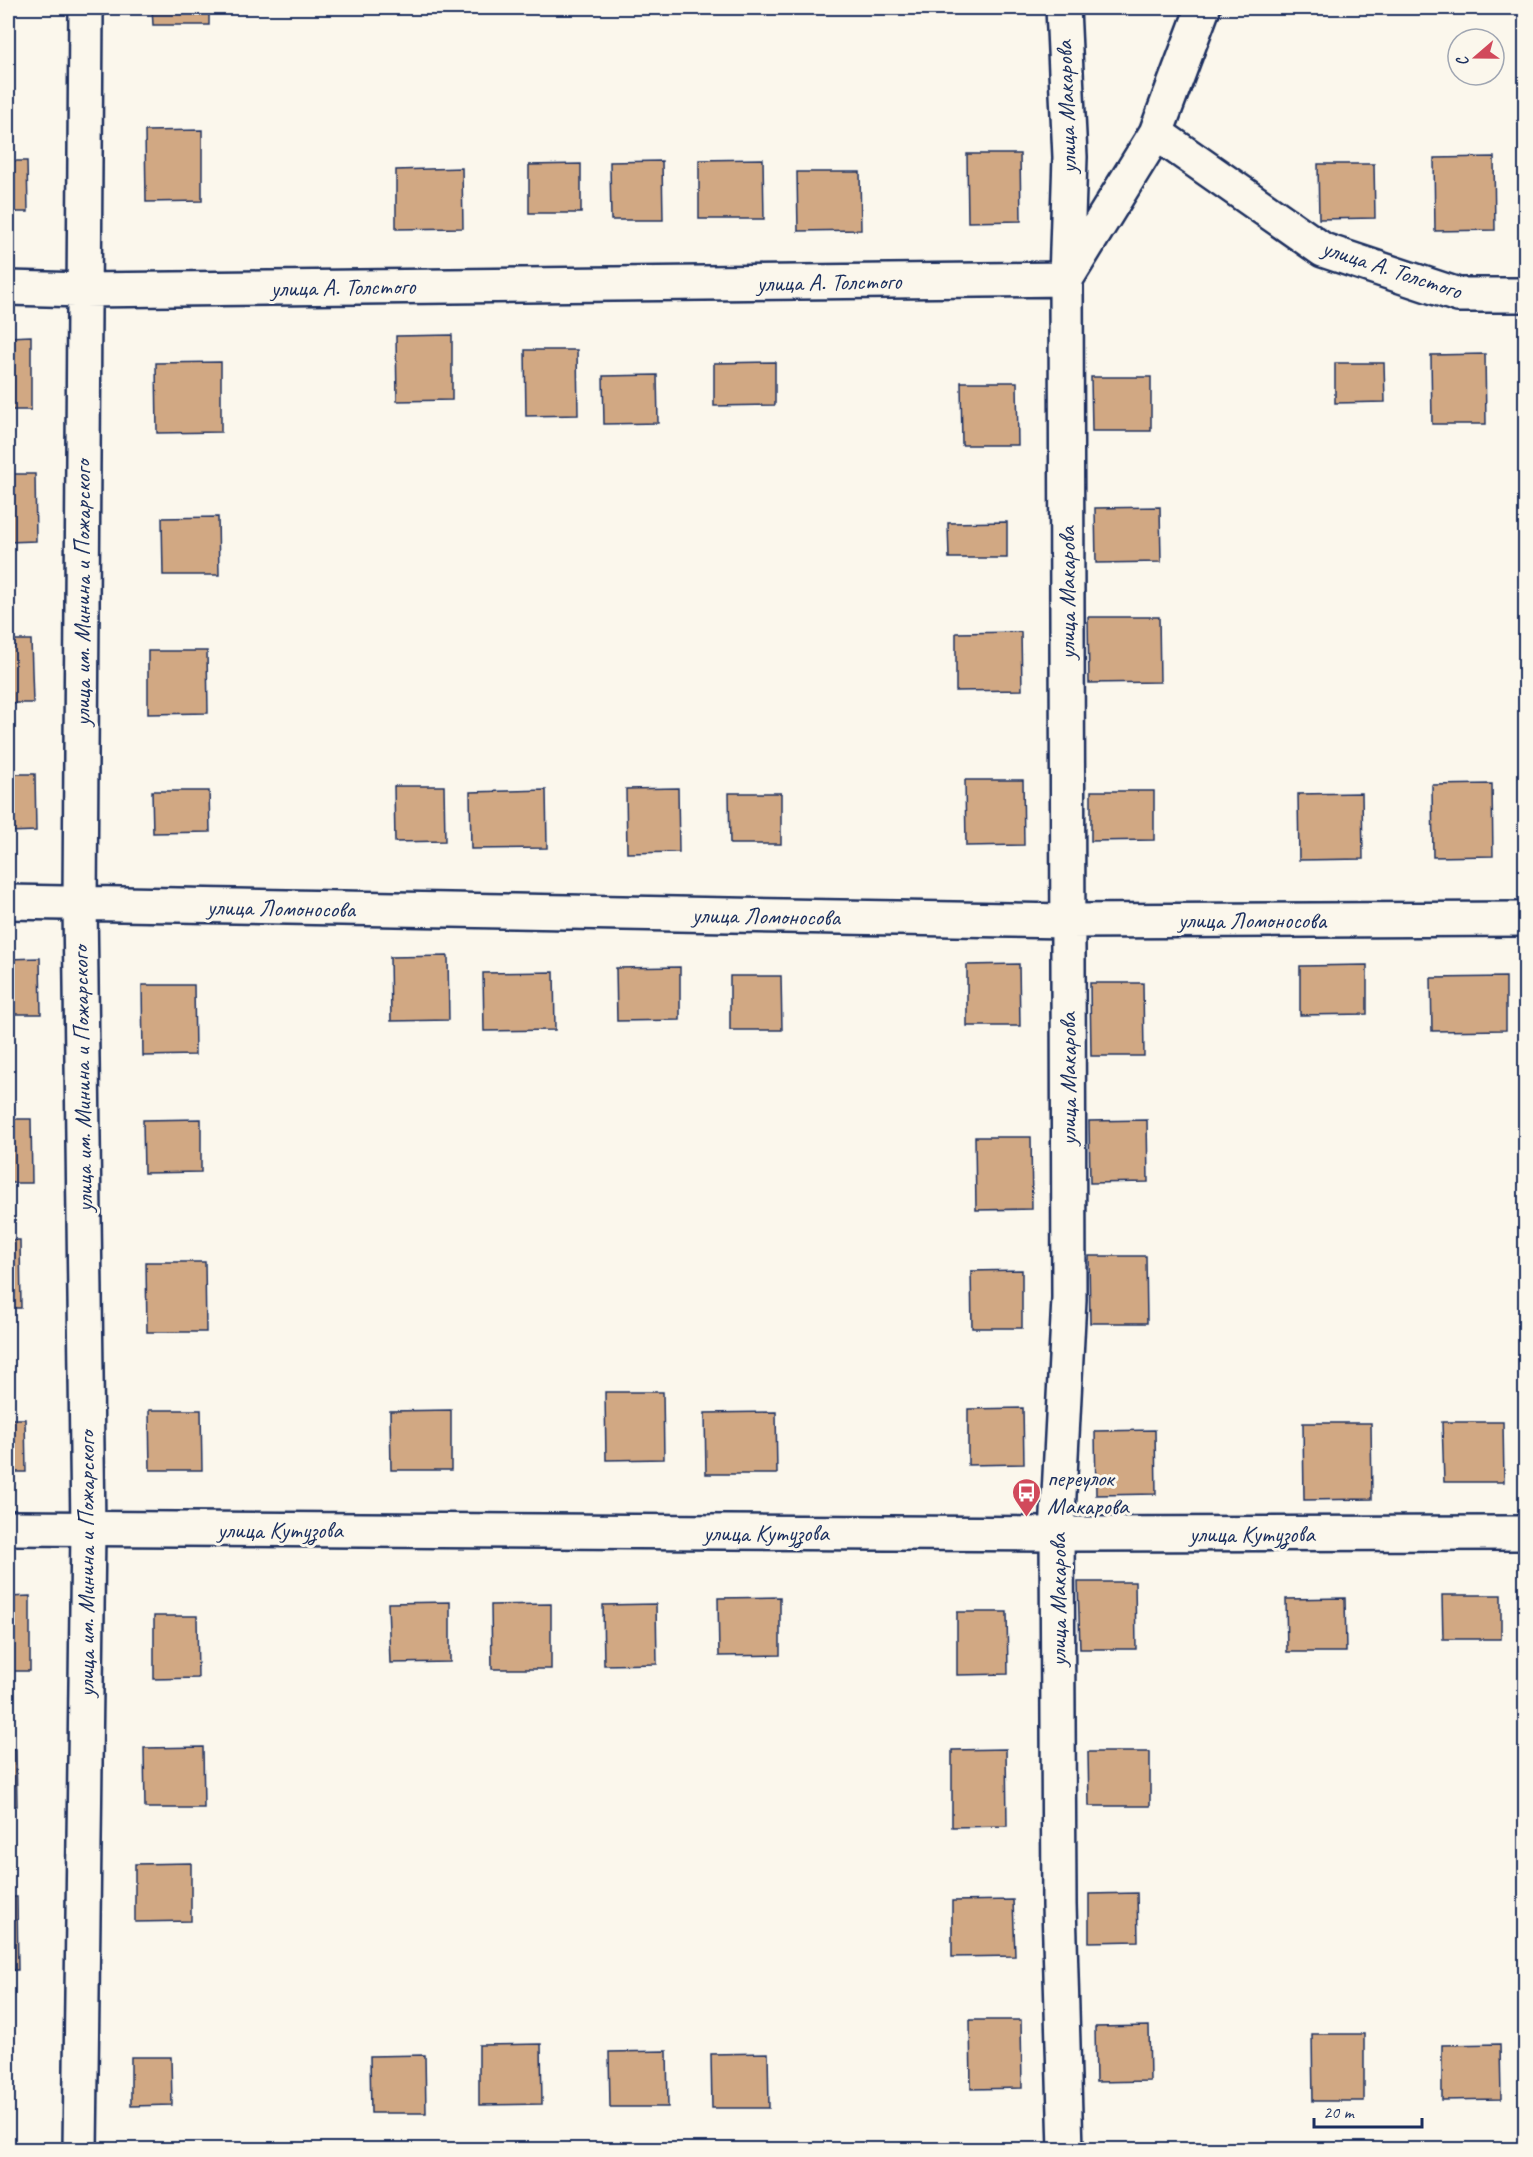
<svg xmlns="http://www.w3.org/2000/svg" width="1533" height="2157" font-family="Caveat,sans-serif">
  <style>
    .building { fill: #d1a883; stroke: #1b2f5e; stroke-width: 1.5 }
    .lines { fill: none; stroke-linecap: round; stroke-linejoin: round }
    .street-casing { stroke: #1b2f5e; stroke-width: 38 }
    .secondary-casing { stroke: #1b2f5e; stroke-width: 38 }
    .street { stroke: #fbf7ec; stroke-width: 33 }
    .secondary { stroke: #fbf7ec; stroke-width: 33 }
    .labels { text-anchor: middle; stroke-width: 6; stroke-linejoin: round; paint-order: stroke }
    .street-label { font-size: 24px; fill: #1b2f5e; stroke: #fbf7ec }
    .poi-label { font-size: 24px; fill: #1b2f5e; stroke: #fbf7ec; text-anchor: start }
  </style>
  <rect width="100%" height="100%" fill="#fbf7ec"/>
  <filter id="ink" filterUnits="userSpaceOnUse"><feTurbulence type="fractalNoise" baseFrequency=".0167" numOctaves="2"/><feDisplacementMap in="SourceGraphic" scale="12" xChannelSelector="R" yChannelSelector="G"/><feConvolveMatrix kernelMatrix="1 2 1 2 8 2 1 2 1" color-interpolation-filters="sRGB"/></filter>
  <g filter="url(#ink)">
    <!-- building -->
    <path class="building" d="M152,8H209V25H153Z
      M202,130V201L146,202L145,131Z
      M967,154H1020L1021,221L968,222Z
      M1494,157L1495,230L1435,231L1434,158Z
      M763,159L764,219H699V160Z
      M8,161H27L28,212H8Z
      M662,161L663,220H611L610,162Z
      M581,164V213H529V165Z
      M1318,164H1374L1375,218L1319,219Z
      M462,168L463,228L396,229V170Z
      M797,172H860L861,230L798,231Z
      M452,335V400L397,401L396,336Z
      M31,336V410H8V337Z
      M525,350H577L578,415L526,416Z
      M1485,354L1486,424H1432L1431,355Z
      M221,362V432L157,433L156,363Z
      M775,362V405L714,406V363Z
      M1335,363H1384L1385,402L1335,403Z
      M657,375L658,423L604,424L603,376Z
      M1091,377H1151V431H1092Z
      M961,382H1017L1018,445H962Z
      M8,474H35L36,541L8,542Z
      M1160,507L1161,562L1096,563L1095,508Z
      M218,517L219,575H163L162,518Z
      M1007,522V558H949L948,523Z
      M1088,617H1159L1160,682L1089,683Z
      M1021,632L1022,690L956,691V633Z
      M8,640H31L33,703H8Z
      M148,651H207L208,713L148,714Z
      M8,774H35L36,831L8,832Z
      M965,780H1023L1024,845L966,846Z
      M1492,784L1493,856L1433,857L1432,785Z
      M394,786H444L445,841L395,842Z
      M678,788L679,852L627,853L626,789Z
      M546,790L547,848L471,849L470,792Z
      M152,791H209L210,832L153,833Z
      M1091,791H1154V840L1091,841Z
      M729,793H781V844H730Z
      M1362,793L1363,859L1299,860L1298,794Z
      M448,956L449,1020L391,1021L390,957Z
      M40,958L41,1014H8V959Z
      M1019,964L1020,1026H967V965Z
      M1367,965V1014L1300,1015V966Z
      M680,967V1020L617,1021L616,968Z
      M554,972L555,1030L484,1031L483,973Z
      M730,976H781L782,1030H730Z
      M1506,977V1030L1432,1031L1431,978Z
      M1090,983H1143L1144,1056H1091Z
      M142,985H194L195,1055L143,1056Z
      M8,1119H31L32,1183H8Z
      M201,1119V1172L144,1173L143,1120Z
      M1147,1120L1148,1182L1090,1183L1089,1121Z
      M975,1137H1031L1032,1209L976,1210Z
      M8,1240H20L21,1308H8Z
      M1089,1256H1146L1147,1323H1090Z
      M146,1262H205L206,1332H147Z
      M1022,1270V1328H972L971,1271Z
      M605,1392H663L664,1459L606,1460Z
      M1023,1408L1024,1464L968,1465V1409Z
      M149,1410H201L202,1470H150Z
      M451,1410V1470H391L390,1411Z
      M776,1412L777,1474H706L705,1413Z
      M8,1419H25L26,1472H8Z
      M1442,1422H1503L1504,1482H1444Z
      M1303,1423H1371L1372,1499L1304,1500Z
      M1155,1430L1156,1494L1096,1495L1095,1431Z
      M1078,1582H1135L1136,1649H1080Z
      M1442,1595H1501V1639H1443Z
      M30,1596V1671H8V1597Z
      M780,1597V1655L719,1656L718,1598Z
      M1345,1598L1346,1652H1287L1286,1599Z
      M450,1602V1662L390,1663L388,1603Z
      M551,1604V1669H492L491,1605Z
      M656,1604L657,1664L604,1665L603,1605Z
      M957,1612H1007L1008,1674L957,1675Z
      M154,1616H197L198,1678L154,1679Z
      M203,1747L204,1808H145L144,1748Z
      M8,1749H16L17,1806H8Z
      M1006,1749L1007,1826L952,1827V1750Z
      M1088,1752H1150V1806H1089Z
      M191,1863V1921L135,1922V1864Z
      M1137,1893L1138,1941L1089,1942V1894Z
      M8,1897H17L18,1970H8Z
      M1013,1900L1015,1956L952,1957V1901Z
      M970,2020H1021L1022,2088L971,2089Z
      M1149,2026L1150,2081L1096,2082L1095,2027Z
      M1312,2034H1364V2101H1313Z
      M541,2044L542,2104L479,2105V2045Z
      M1500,2044L1501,2099L1442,2100V2045Z
      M8,2051H11L12,2103H8Z
      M667,2051L668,2107H610L609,2052Z
      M768,2053L769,2108H712L711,2054Z
      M425,2055L426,2113H371L370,2056Z
      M131,2057H171L172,2105L131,2106Z"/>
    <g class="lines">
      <defs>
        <path id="street" d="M1063,8L1070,157L1066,279L1069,1299L1057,1534L1059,1905L1066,2150
          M1156,133L1203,8
          M8,288L84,290L1066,279L1156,133L1323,250L1458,295H1526
          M8,902L1067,921L1526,919
          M80,2150L88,1530L80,904L86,8"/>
        <path id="secondary" d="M8,1528L1057,1534L1526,1533"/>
      </defs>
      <!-- street casing -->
      <use href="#street" class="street-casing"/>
      <!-- secondary casing -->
      <use href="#secondary" class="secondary-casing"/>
      <!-- street -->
      <use href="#street" class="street"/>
      <!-- secondary -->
      <use href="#secondary" class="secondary"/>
    </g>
  </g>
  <!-- icons -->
  <defs>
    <symbol id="bus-pin" viewBox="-11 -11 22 30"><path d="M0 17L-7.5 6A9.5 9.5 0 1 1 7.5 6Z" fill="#d1495b" stroke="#fbf7ec"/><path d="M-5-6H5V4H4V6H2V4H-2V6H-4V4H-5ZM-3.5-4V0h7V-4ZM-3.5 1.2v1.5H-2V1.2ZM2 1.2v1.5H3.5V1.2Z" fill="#fff"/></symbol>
  </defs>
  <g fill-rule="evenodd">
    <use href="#bus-pin" x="1010" y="1476" width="33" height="45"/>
  </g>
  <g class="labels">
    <!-- street labels -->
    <g class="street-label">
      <text transform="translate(1066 107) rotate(-92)" y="8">улица Макарова</text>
      <text transform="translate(1392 269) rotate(18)" y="8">улица А. Толстого</text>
      <text transform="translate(829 282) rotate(-1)" y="8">улица А. Толстого</text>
      <text transform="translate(343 287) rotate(-1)" y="8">улица А. Толстого</text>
      <text transform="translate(82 593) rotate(-90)" y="8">улица им. Минина и Пожарского</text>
      <text transform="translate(1067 593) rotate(-90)" y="8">улица Макарова</text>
      <text transform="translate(281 908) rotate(1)" y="8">улица Ломоносова</text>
      <text transform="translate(766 916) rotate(1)" y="8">улица Ломоносова</text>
      <text x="1252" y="928">улица Ломоносова</text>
      <text transform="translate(82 1079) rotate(-91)" y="8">улица им. Минина и Пожарского</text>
      <text transform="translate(1068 1079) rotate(-90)" y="8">улица Макарова</text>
      <text x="280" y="1538">улица Кутузова</text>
      <text x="766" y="1541">улица Кутузова</text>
      <text x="1252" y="1542">улица Кутузова</text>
      <text transform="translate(86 1564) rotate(-90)" y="8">улица им. Минина и Пожарского</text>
      <text transform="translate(1058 1600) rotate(-90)" y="8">улица Макарова</text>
    </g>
    <!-- poi labels -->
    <g class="poi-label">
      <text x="1047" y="1486">переулок<tspan x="1047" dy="28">Макарова</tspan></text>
    </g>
  </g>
  <!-- margin -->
  <rect width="1533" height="2157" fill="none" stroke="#fbf7ec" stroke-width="30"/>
  <rect x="15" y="15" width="1503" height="2127" fill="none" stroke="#1b2f5e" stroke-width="2" filter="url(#ink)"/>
  <!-- north arrow -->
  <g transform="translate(1476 57) rotate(250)"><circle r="28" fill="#fbf7ec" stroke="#a1a7b3" stroke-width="1.5"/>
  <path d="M0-4.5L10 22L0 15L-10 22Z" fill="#d1495b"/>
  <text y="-9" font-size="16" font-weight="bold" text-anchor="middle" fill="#1b2f5e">С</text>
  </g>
  <!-- scale -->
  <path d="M1314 2118v9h108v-9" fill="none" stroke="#1b2f5e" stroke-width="3"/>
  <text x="1323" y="2118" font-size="18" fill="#1b2f5e" stroke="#fbf7ec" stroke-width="4.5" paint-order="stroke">20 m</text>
</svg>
